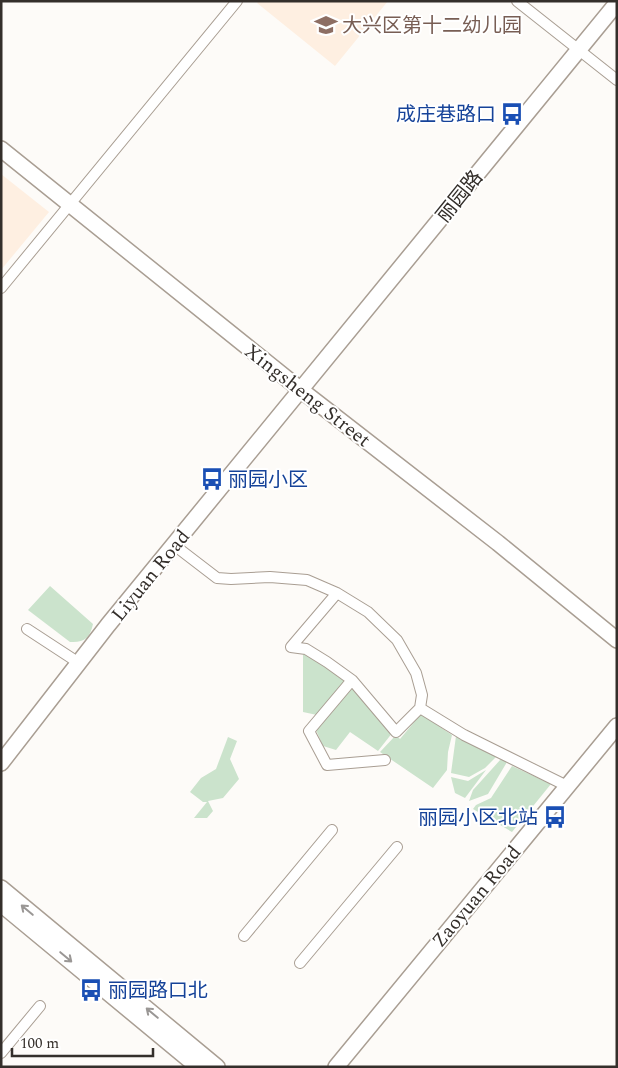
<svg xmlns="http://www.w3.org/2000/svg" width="618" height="1068" font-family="Spectral,'Noto Sans SC',serif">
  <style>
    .built { fill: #feefe1 }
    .green { fill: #cbe3cc }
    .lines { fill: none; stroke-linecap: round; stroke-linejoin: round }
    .street-casing { stroke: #a99e93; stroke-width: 12 }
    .secondary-casing { stroke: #a99e93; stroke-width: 18 }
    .street { stroke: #fff; stroke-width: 10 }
    .secondary { stroke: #fff; stroke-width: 15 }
    .oneway { stroke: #9a9795 }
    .labels { text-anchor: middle; stroke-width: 4; stroke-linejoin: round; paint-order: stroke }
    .education-label { font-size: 20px; fill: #785e54; stroke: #fff; text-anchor: start }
    .transit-label { font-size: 20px; fill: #164399; stroke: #fff; text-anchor: end }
    .street-label { font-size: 20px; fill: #342f2b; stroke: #fff }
  </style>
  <rect width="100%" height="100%" fill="#fdfbf8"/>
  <!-- built -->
  <path class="built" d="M259,1H388L335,66L257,3Z
    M1,174L49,212L1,270Z"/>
  <!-- green -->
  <path class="green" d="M50,586L93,624C90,638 84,643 70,642L28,610Z
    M303,654L319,661L347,679L317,715L303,712Z
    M352,684L393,732L378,751L350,732L336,750L323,746L316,730Z
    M421,714L452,735L448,752L447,770L433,788L380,752L396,735L400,739Z
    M456,736L497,756L485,768L469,777L451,773Z
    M228,737L237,741L230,759L239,779L223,798L208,801L213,811L207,818H194L207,802H203L190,792L201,778L216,769Z
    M501,759L507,762L488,794L469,801L473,790Z
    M512,766L551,784L512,832L473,809L476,805L491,798Z
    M486,770L465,798L455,793L451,777L468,781Z"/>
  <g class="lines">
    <defs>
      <path id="street" d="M517,1L617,80
        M1,288L237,1
        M174,545L217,578L231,579L270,577L307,580L337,593L368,612L397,640L416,673L422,695L420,708L464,735L567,786
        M27,629L79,663
        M291,647L306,649L327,662L352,680L309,731L327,765L385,760
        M291,647L337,593
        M352,680L396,732L420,708
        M244,936L332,830
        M300,963L397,847
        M1,1053L40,1006"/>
      <path id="secondary" d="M1,149L301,390L498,543L617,640
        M1,763L108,625L617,3
        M1,888L217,1067
        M1,904L198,1067
        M336,1067L617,726"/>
    </defs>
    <!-- street casing -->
    <use href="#street" class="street-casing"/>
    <!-- secondary casing -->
    <use href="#secondary" class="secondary-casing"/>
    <!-- street -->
    <use href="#street" class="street"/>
    <!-- secondary -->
    <use href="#secondary" class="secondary"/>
  </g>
  <!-- one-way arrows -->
  <defs><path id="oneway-shaft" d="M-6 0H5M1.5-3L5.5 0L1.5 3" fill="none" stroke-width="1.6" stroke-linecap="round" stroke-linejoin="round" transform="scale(1.25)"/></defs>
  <g class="oneway">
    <use href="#oneway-shaft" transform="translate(27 910) rotate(-140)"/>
    <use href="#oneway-shaft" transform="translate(66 957) rotate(40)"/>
    <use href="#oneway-shaft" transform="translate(152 1013) rotate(-140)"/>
  </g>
  <!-- icons -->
  <defs>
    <symbol id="school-bare" viewBox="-9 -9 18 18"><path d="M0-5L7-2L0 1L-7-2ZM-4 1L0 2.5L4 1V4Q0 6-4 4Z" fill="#8d6e63" stroke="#fff" stroke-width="2.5" paint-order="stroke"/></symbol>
    <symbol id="bus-bare" viewBox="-9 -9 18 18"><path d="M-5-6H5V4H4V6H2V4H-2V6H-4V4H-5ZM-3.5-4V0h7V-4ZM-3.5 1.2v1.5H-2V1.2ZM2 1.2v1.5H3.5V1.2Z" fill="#1a4fb4" stroke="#fff" stroke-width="2.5" paint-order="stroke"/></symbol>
  </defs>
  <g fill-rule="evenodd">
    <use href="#school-bare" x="310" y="9" width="32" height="32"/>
    <use href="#bus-bare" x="496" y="98" width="32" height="32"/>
    <use href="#bus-bare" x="196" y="463" width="32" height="32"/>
    <use href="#bus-bare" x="539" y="801" width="32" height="32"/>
    <use href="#bus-bare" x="75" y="974" width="32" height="32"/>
  </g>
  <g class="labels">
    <!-- education labels -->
    <g class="education-label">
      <text x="342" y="32">大兴区第十二幼儿园</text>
    </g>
    <!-- transit labels -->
    <g class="transit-label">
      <text x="496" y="121">成庄巷路口</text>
      <text x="228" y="486" text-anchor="start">丽园小区</text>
      <text x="538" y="824">丽园小区北站</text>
      <text x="108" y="997" text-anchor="start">丽园路口北</text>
    </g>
    <!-- street labels -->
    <g class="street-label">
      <text transform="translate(459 196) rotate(-51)" y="7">丽园路</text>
      <text transform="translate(308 395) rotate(38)" y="7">Xingsheng Street</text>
      <text transform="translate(150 575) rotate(-51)" y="7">Liyuan Road</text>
      <text transform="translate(476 896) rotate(-50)" y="7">Zaoyuan Road</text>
    </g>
  </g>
  <!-- border -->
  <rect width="618" height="1068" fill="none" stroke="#342f2b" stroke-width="5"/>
  <!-- scale -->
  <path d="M12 1048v8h141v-8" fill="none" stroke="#342f2b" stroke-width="2.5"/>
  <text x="20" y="1048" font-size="15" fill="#342f2b" stroke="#ffffff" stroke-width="4" paint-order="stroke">100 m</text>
</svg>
